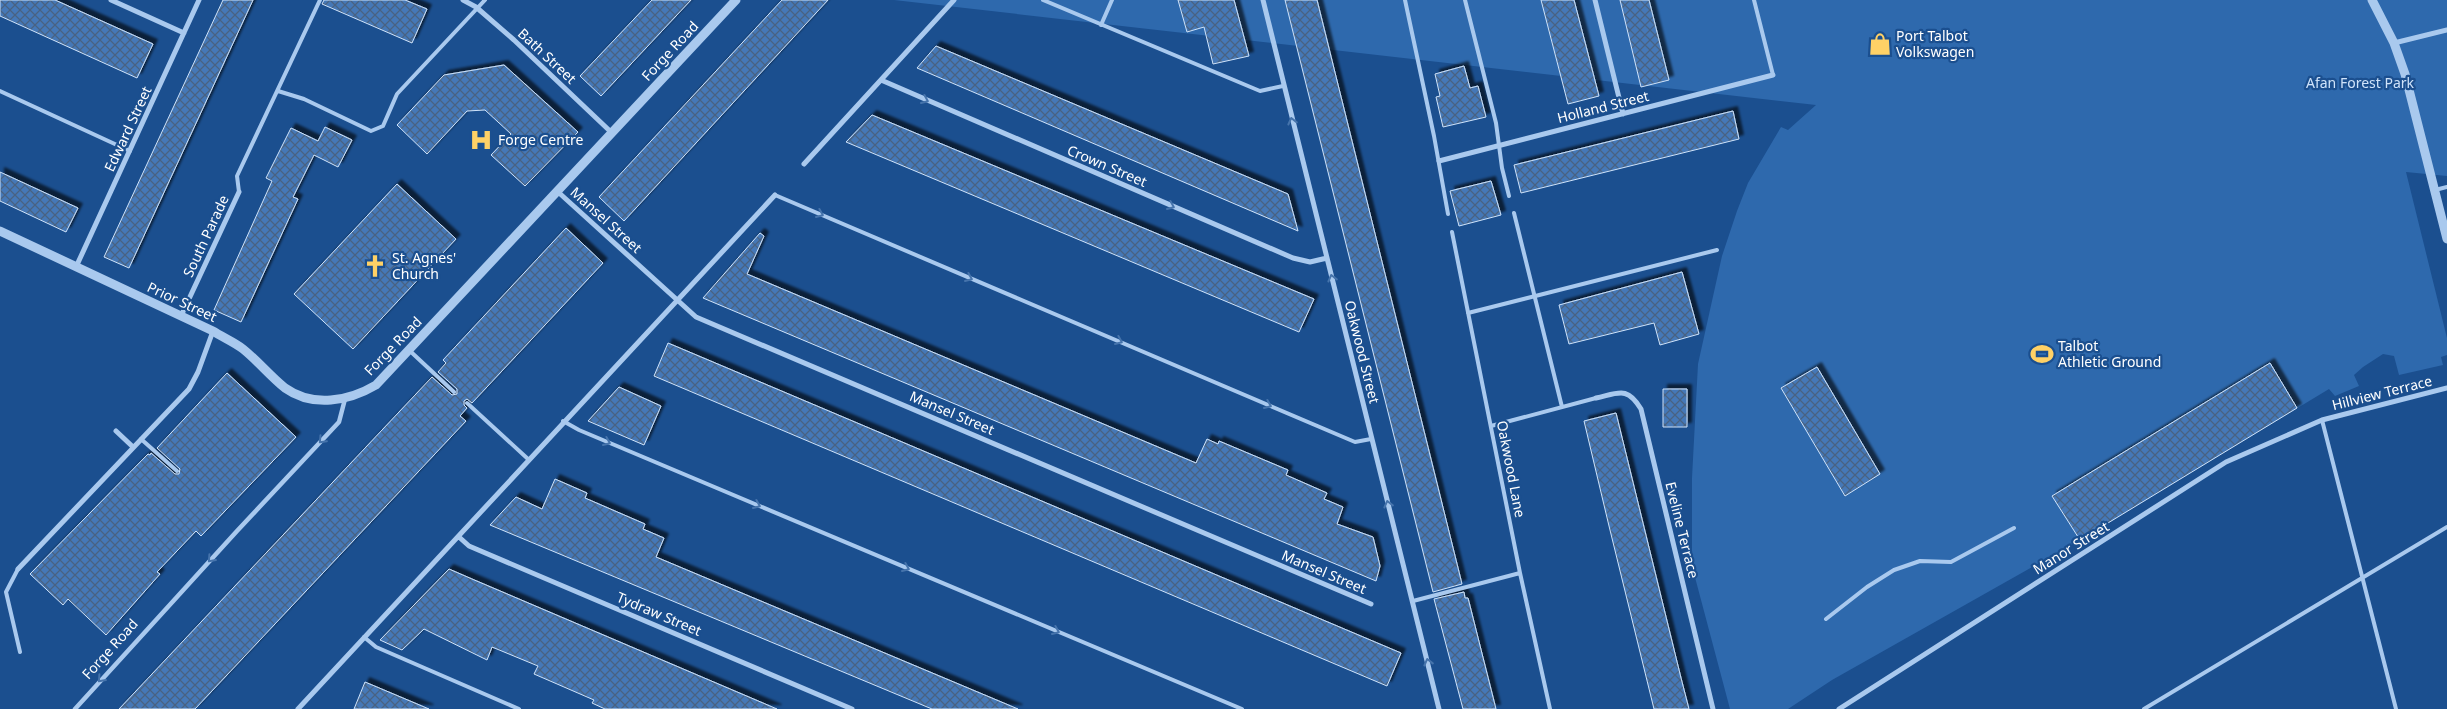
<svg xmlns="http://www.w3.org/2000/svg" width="2447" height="709" font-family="'Noto Sans',sans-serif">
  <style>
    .green { fill: #2e69ad }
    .building { fill: url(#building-cross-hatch); stroke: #cfe3fa; filter: url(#shadow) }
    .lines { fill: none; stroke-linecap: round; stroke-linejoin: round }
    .service { stroke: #a9c9ee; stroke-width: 4 }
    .pedestrian { stroke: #a9c9ee; stroke-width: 4.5 }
    .minor { stroke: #a9c9ee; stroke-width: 5 }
    .tertiary { stroke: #a9c9ee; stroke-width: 9 }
    .oneway { stroke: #4674ac }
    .labels { text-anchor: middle; stroke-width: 4.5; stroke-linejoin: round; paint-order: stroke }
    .poi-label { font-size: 14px; fill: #fff; stroke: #1b4f8f; text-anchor: start }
    .street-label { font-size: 14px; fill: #fff; stroke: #1b4f8f }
    .park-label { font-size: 14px; fill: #cfe3fa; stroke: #1b4f8f }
  </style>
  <defs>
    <pattern id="building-cross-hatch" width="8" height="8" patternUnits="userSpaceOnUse" patternTransform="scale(1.25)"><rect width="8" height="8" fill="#4478b7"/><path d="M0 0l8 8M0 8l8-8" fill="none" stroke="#486282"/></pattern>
    <filter id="shadow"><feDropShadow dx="4.5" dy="-4.5" stdDeviation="1" flood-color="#0009"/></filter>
  </defs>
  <rect width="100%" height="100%" fill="#1b4f8f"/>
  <!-- green -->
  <path class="green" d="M894,0H2447V176L2406,172L2447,338V355L2441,357L2443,365L2399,375L2394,356L2383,354L2363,367L2354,375L2359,386L2335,396L2329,389L2080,540L1832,680L1788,709H1730L1692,566V478L1698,364L1722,256L1737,211L1748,183L1781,127L1788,130L1816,105Z"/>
  <!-- building -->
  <path class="building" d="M0,0H55L153,44L137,78L0,16Z
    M223,0H253L129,268L104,257Z
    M324,0H405L427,9L412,43L322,4Z
    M652,0H691L601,96L580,76Z
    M782,0H828L624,221L599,197Z
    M1178,0H1234L1249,56L1213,64L1204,27L1187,32Z
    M1285,0H1317L1462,584L1433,592Z
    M1541,0H1574L1599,96L1568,104Z
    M1620,0H1649L1669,80L1641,87Z
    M936,46L1288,194L1298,231L917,68Z
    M504,65L578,132L525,186L491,155L511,134L485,110L467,111L427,154L397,125L444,75Z
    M1464,66L1470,88L1478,86L1486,117L1443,127L1436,97L1440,96L1435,74Z
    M1733,111L1739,139L1521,193L1514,165Z
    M872,115L1314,299L1299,332L846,142Z
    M325,127L352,140L338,167L314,155L293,197L298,199L241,322L214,310L272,181L266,178L291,128L318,141Z
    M0,172L78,208L66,232L0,201Z
    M1491,181L1501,215L1459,226L1450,191Z
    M397,184L456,239L353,349L294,294Z
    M566,228L603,263L472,403L467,399L464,401V405L467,408L460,416L466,421L195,709H119L432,377L452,395L457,394V389L438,372L446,363L443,360Z
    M760,233L764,236L747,274L1196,463L1207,439L1218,444L1219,441L1288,470L1286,475L1327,493L1324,499L1343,507L1337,524L1373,537L1380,566L1376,581L703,298Z
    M1682,272L1699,334L1660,345L1654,323L1569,344L1559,305Z
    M668,343L1401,653L1387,686L654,376Z
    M2270,363L2297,408L2080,540L2052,496Z
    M1817,367L1880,474L1845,496L1781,388Z
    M227,373L296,437L201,536L196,531L157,572L160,574L106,635L68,599L63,605L30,574L148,454L150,455L151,453L175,474H179L180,469L157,448Z
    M619,387L661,406L644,445L588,421Z
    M1663,389H1687V427H1663Z
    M1616,413L1681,678L1689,709H1654L1609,526L1584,421Z
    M555,479L587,493L585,498L645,524L643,529L664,538L656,557L1018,709H932L490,525L516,497L542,509Z
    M449,569L472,579L777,709H605L592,703L594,700L534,674L538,666L492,647L487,660L424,629L402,650L380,640Z
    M1464,592L1465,598H1468L1496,709H1463L1434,599Z
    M365,682L429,709H354Z"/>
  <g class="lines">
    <!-- service -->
    <path class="service" d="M1043,0L1260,91L1283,86
      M1405,0L1434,136L1448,214
      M1465,0L1496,123L1502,168L1509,196
      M1754,0L1773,75
      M1101,25L1112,0
      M0,91L130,151
      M278,91L304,99L371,131L383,126L397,94L485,0
      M2435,190L2447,187
      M239,192L237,176L320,0
      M775,195L1355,442L1371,439
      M1514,213L1562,407
      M1452,232L1520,573L1550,709
      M1468,313L1717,250
      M410,351L454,392
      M467,403L528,459
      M2322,420L2396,709
      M563,421L579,430L1242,709
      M1491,426L1596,398
      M141,439L177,471
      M18,569L6,592L20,652
      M1413,601L1520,573
      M1826,619L1867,587L1894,570L1920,561L1951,562L2014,528
      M364,637L376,647L519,709
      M2144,709L2447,527"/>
    <!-- pedestrian -->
    <path class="pedestrian" d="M75,709L237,531L339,422L345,399"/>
    <!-- minor -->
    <path class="minor" d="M111,0L184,33
      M463,0L476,7L514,40L612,133
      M1263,0L1439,709
      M1595,0L1623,114
      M2394,43L2447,30
      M881,80L1293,258L1310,262L1327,258
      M1439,161L1773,75
      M804,164L954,0
      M557,191L696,317L1371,604
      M76,267L199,0
      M181,316L239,192
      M1596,398C1619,393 1627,386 1641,409L1713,709
      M116,431L133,447
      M459,537L469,546L852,709
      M18,569L189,389L198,372L213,331
      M298,709C457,537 616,366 775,195
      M1839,709L2226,462L2322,420L2447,388"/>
    <!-- tertiary -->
    <path class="tertiary" d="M2372,0L2394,43L2405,74L2447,239
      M0,231L213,331C222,337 234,342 243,349C258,361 270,376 285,388C313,408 349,401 376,385L736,0"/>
  </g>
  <!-- one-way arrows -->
  <defs><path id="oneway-chevron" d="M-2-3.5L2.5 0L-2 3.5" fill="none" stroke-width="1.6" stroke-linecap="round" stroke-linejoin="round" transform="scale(1.25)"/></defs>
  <g class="oneway">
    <use href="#oneway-chevron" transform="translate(925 100) rotate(23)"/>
    <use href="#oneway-chevron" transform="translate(1292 121) rotate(-104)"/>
    <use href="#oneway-chevron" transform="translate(1171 206) rotate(23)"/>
    <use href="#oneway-chevron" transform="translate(820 214) rotate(23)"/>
    <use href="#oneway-chevron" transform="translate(969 278) rotate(23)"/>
    <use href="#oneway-chevron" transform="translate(1332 278) rotate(-104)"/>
    <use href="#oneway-chevron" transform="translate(1119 341) rotate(23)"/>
    <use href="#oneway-chevron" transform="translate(1268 405) rotate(23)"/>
    <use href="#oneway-chevron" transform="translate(322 440) rotate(133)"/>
    <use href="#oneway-chevron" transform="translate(607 442) rotate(23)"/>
    <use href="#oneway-chevron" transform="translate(1388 504) rotate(-104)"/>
    <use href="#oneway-chevron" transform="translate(757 505) rotate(23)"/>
    <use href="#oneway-chevron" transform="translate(211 559) rotate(132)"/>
    <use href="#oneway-chevron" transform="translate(906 568) rotate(23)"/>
    <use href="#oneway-chevron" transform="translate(1056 631) rotate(23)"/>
    <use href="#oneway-chevron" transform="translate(1428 662) rotate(-104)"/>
    <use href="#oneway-chevron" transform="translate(101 679) rotate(132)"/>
  </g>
  <!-- icons -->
  <defs>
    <symbol id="shop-bare" viewBox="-9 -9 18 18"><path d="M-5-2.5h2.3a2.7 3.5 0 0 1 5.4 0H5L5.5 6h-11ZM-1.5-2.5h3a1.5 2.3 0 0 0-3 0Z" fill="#ffd166" stroke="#1b4f8f" stroke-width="2.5" paint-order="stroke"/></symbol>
    <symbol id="hospital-bare" viewBox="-9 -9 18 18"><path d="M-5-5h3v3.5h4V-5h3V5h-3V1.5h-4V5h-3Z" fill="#ffd166" stroke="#1b4f8f" stroke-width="2.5" paint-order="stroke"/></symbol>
    <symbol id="church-bare" viewBox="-9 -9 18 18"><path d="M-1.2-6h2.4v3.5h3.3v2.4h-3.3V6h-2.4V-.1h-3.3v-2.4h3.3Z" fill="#ffd166" stroke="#1b4f8f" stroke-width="2.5" paint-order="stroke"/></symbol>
    <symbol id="stadium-bare" viewBox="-9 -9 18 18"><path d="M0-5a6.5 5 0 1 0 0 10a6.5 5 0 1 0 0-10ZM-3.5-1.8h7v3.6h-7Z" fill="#ffd166" stroke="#1b4f8f" stroke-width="2.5" paint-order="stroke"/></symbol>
  </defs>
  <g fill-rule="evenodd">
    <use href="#shop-bare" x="1864" y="28" width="32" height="32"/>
    <use href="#hospital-bare" x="465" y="124" width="32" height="32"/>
    <use href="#church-bare" x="359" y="250" width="32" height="32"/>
    <use href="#stadium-bare" x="2026" y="338" width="32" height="32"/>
  </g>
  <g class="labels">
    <!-- poi labels -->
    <g class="poi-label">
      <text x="1896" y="41">Port Talbot<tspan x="1896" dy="16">Volkswagen</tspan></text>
      <text x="498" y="145">Forge Centre</text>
      <text x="392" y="263">St. Agnes'<tspan x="392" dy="16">Church</tspan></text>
      <text x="2058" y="351">Talbot<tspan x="2058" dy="16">Athletic Ground</tspan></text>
    </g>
    <!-- street labels -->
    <g class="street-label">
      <text transform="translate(670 51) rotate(-47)" y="5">Forge Road</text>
      <text transform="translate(547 56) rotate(43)" y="5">Bath Street</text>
      <text transform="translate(1603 107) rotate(-14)" y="5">Holland Street</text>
      <text transform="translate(128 129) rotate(-65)" y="5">Edward Street</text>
      <text transform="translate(1107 166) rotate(23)" y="5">Crown Street</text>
      <text transform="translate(606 220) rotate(42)" y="5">Mansel Street</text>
      <text transform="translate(206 236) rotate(-65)" y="5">South Parade</text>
      <text transform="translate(182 302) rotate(25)" y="5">Prior Street</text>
      <text transform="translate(393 346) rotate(-46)" y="5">Forge Road</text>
      <text transform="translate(1362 352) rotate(76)" y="5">Oakwood Street</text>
      <text transform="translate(2382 393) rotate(-14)" y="5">Hillview Terrace</text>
      <text transform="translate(952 413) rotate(23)" y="5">Mansel Street</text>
      <text transform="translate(1511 469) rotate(79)" y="5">Oakwood Lane</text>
      <text transform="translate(1682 530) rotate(76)" y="5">Eveline Terrace</text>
      <text transform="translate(2071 548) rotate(-32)" y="5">Manor Street</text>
      <text transform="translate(1324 572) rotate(23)" y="5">Mansel Street</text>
      <text transform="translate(659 614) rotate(23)" y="5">Tydraw Street</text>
      <text transform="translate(110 649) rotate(-48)" y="5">Forge Road</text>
    </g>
    <!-- park labels -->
    <g class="park-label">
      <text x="2360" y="88">Afan Forest Park</text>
    </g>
  </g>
</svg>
